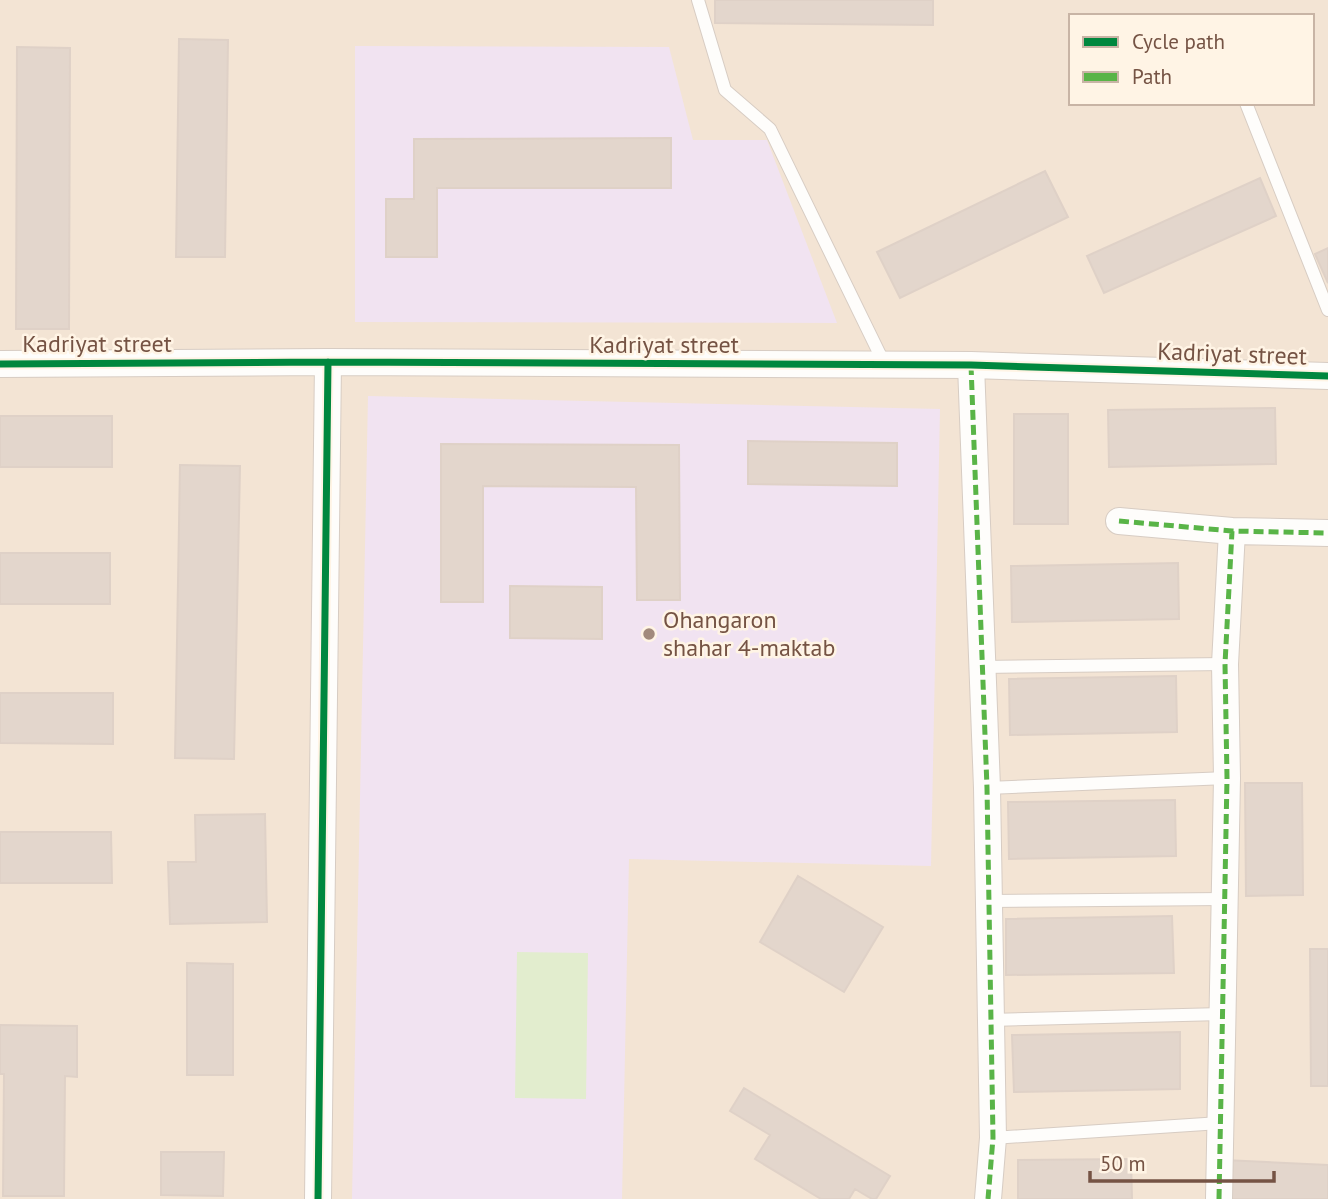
<svg xmlns="http://www.w3.org/2000/svg" width="1328" height="1199" font-family="'PT Sans',sans-serif">
  <style>
    .residential { fill: #f3e4d4; fill-rule: evenodd }
    .education { fill: #f1e3f1 }
    .green { fill: #e2edce }
    .building { fill: #e3d6cc; stroke: #dfd1c7; stroke-width: 2 }
    .lines { fill: none; stroke-linecap: round; stroke-linejoin: round }
    .service-casing { stroke: #d7ccc3; stroke-width: 14 }
    .minor-casing { stroke: #d7ccc3; stroke-width: 28 }
    .service { stroke: #fefdfb; stroke-width: 12 }
    .minor { stroke: #fefdfb; stroke-width: 26 }
    .quiet { stroke: #59b447; stroke-width: 5; stroke-dasharray: 10 5; stroke-linecap: butt }
    .cycleway-casing { stroke: #fff4e5; stroke-width: 11 }
    .cycleway { stroke: #00873e; stroke-width: 7 }
    .poi-dot { fill: #a28a7c; stroke: #fff4e5; stroke-width: 2.5 }
    .labels { text-anchor: middle; stroke-width: 5; stroke-linejoin: round; paint-order: stroke }
    .street-label { font-size: 24px; fill: #755344; stroke: #fff4e5 }
    .poi-label { font-size: 24px; fill: #755344; stroke: #fff4e5; text-anchor: start }
  </style>
  <rect width="100%" height="100%" fill="#f6efe5"/>
  <!-- residential -->
  <path class="residential" d="M0,0H1328V1199H0ZM1071,16H1312V103H1071Z"/>
  <!-- education -->
  <path class="education" d="M355,46L669,47L693,140H767L837,323L355,322Z
    M368,396L940,409L931,866L629,859L622,1199H352Z"/>
  <!-- green -->
  <path class="green" d="M517,952L588,953L586,1099L515,1098Z"/>
  <!-- building -->
  <path class="building" d="M715,0H933V25L715,23Z
    M179,39L228,40L225,257H176Z
    M17,47L70,48L69,329H16Z
    M671,138V188H437V257H386V199H414V139Z
    M1045,171L1068,217L900,298L877,252Z
    M1260,178L1276,216L1104,293L1087,256Z
    M1328,248V283L1315,254Z
    M1275,408L1276,464L1109,467L1108,410Z
    M1014,414H1068V524H1014Z
    M0,416H112V467H0Z
    M748,441L897,443V486L748,484Z
    M441,444L679,445L680,600H637L636,487L483,486V602H441Z
    M180,465L240,466L234,759L175,758Z
    M0,553H110V604H0Z
    M1178,563L1179,619L1012,622L1011,566Z
    M510,586L602,587V639L510,638Z
    M1176,676L1177,732L1010,735L1009,679Z
    M0,693H113V744L0,743Z
    M1245,783H1302L1303,895L1246,896Z
    M1175,800L1176,856L1009,859L1008,802Z
    M265,814L267,922L170,924L168,862H196L195,815Z
    M0,832H111L112,883H0Z
    M798,876L883,927L844,992L760,942Z
    M1172,916L1174,973L1006,975V919Z
    M1310,949H1328V1086H1311Z
    M187,963L233,964V1075H187Z
    M0,1025L77,1026V1077L65,1076L64,1196H3L4,1074H0Z
    M1180,1032V1089L1014,1092L1012,1035Z
    M744,1088L890,1176L876,1199H872L855,1189L849,1199H821L755,1159L770,1135L730,1111Z
    M161,1152H224L223,1196L161,1195Z
    M1131,1159L1132,1199H1018V1160Z
    M1224,1160L1328,1165V1199H1223Z"/>
  <g class="lines">
    <defs>
      <path id="service" d="M698,0L725,90L770,129L885,365
        M1246,103L1328,310
        M982,667L1225,664
        M987,788L1227,778
        M989,901L1224,899
        M990,1020L1222,1014
        M993,1138L1220,1123"/>
      <path id="minor" d="M0,364L328,362L971,365L1328,376
        M971,365L987,788L993,1138L988,1199
        M1119,521L1232,531L1328,533
        M318,1199L328,362
        M1219,1199L1227,778L1225,664L1232,531"/>
    </defs>
    <!-- service casing -->
    <use href="#service" class="service-casing"/>
    <!-- minor casing -->
    <use href="#minor" class="minor-casing"/>
    <!-- service -->
    <use href="#service" class="service"/>
    <!-- minor -->
    <use href="#minor" class="minor"/>
    <!-- quiet -->
    <path class="quiet" d="M971,365L987,788L993,1138L988,1199
      M1119,521L1232,531L1328,533
      M1219,1199L1227,778L1225,664L1232,531"/>
    <defs>
      <path id="cycleway" d="M0,364L328,362L971,365L1328,376
        M318,1199L328,362"/>
    </defs>
    <!-- cycleway casing -->
    <use href="#cycleway" class="cycleway-casing"/>
    <!-- cycleway -->
    <use href="#cycleway" class="cycleway"/>
  </g>
  <!-- markers -->
  <circle class="poi-dot" cx="649" cy="634" r="7"/>
  <g class="labels">
    <!-- street labels -->
    <g class="street-label">
      <text x="97" y="352">Kadriyat street</text>
      <text x="664" y="353">Kadriyat street</text>
      <text transform="translate(1232 354) rotate(2)" y="8">Kadriyat street</text>
    </g>
    <!-- poi labels -->
    <g class="poi-label">
      <text x="663" y="628">Ohangaron<tspan x="663" dy="28">shahar 4-maktab</tspan></text>
    </g>
  </g>
  <!-- legend -->
  <rect x="1069" y="14" width="245" height="91" fill="#fff4e5" stroke="#c8b4a5" stroke-width="2"/>
  <rect x="1083" y="37" width="35" height="10" fill="#00873e" stroke="#c8b4a5" stroke-width="2"/>
  <text x="1132" y="49" font-size="21" fill="#755344">Cycle path</text>
  <rect x="1083" y="72" width="35" height="10" fill="#59b447" stroke="#c8b4a5" stroke-width="2"/>
  <text x="1132" y="84" font-size="21" fill="#755344">Path</text>
  <!-- scale -->
  <path d="M1090 1171v10h184v-10" fill="none" stroke="#755344" stroke-width="3.5"/>
  <text x="1100" y="1171" font-size="21" fill="#755344" stroke="#fff4e5" stroke-width="5" paint-order="stroke">50 m</text>
</svg>
